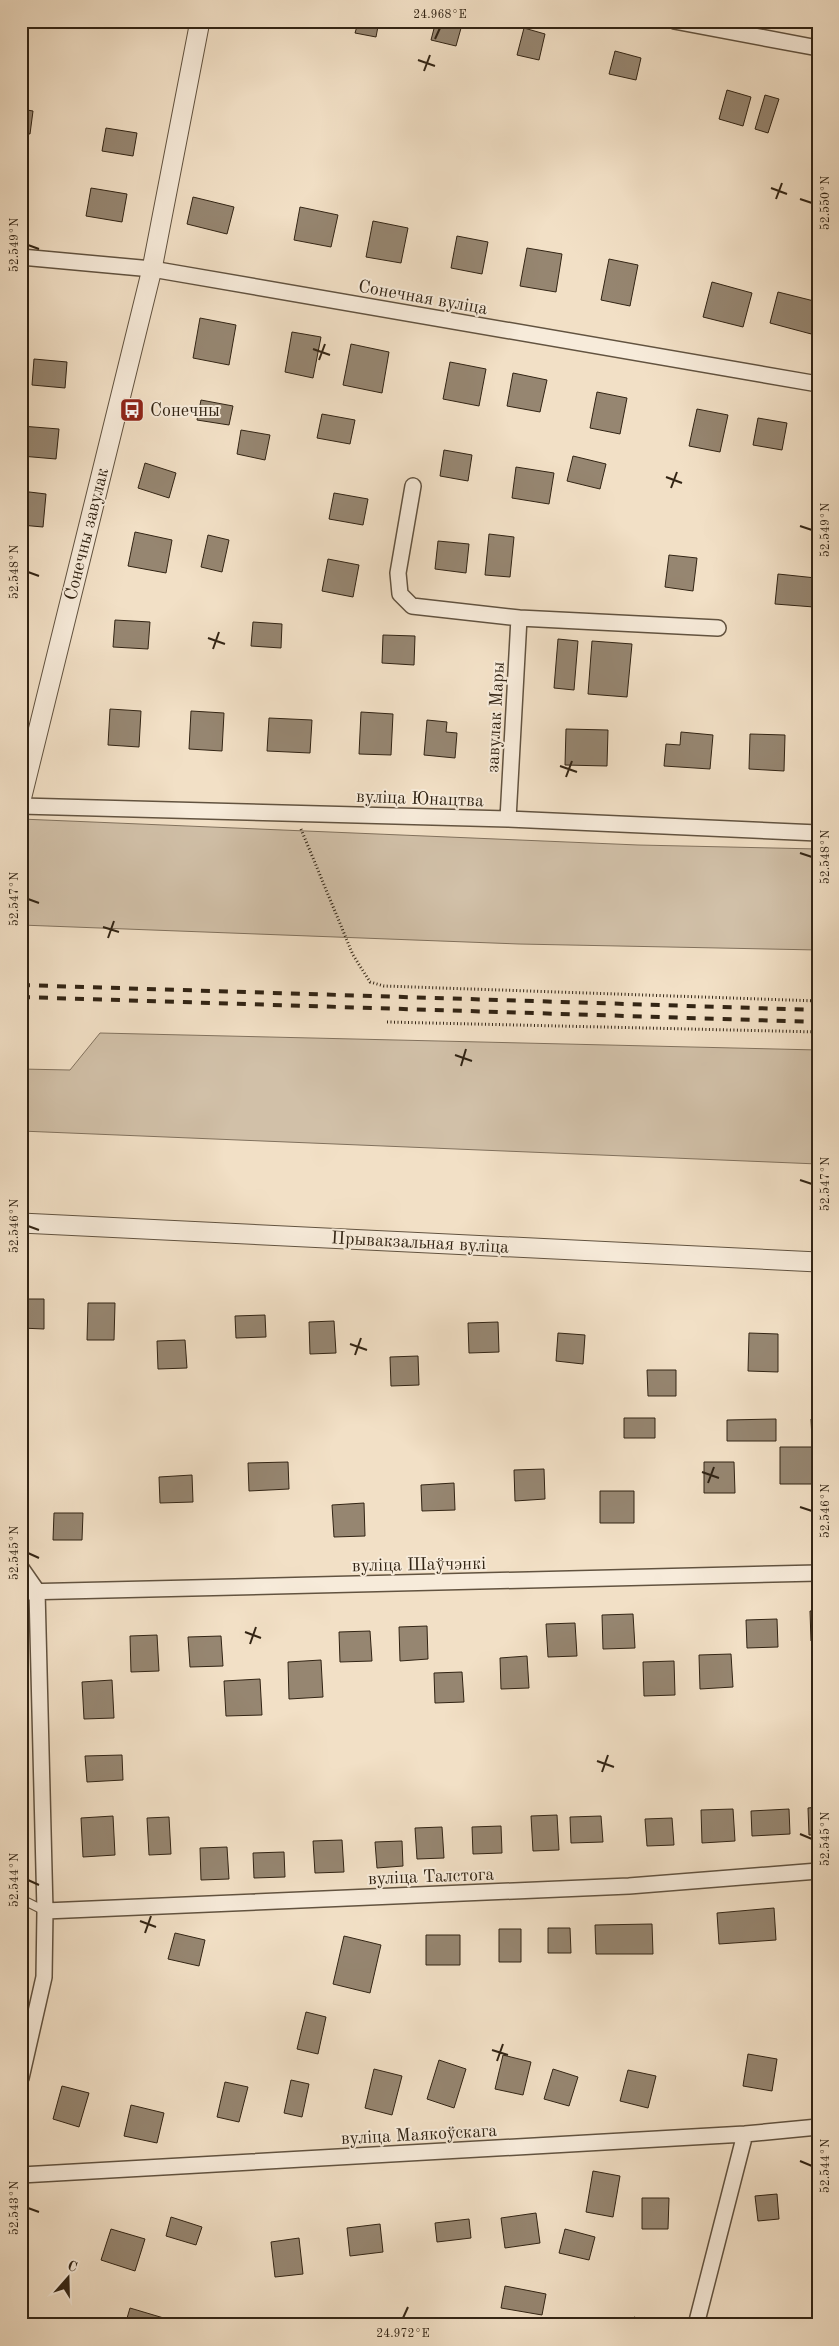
<svg xmlns="http://www.w3.org/2000/svg" width="839" height="2346" font-family="'Old Standard TT',serif">
  <style>
    .green { fill: #d1c0a8; stroke: #82725e }
    .building { fill: #968671; stroke: #322414 }
    .lines { fill: none; stroke-linecap: round; stroke-linejoin: round }
    .service-casing { stroke: #625340; stroke-width: 10 }
    .minor-casing { stroke: #625340; stroke-width: 18 }
    .tertiary-casing { stroke: #625340; stroke-width: 21 }
    .path { stroke: #322414; stroke-width: 3; stroke-dasharray: 1 2.5; stroke-linecap: butt }
    .service { stroke: #f7ebda; stroke-width: 8 }
    .minor { stroke: #f7ebda; stroke-width: 15 }
    .tertiary { stroke: #f7ebda; stroke-width: 19 }
    .rail { stroke: #322414; stroke-width: 4; stroke-dasharray: 9 9; stroke-linecap: butt }
    .ticks { fill: none; stroke: #322414; stroke-width: 2 }
    .labels { text-anchor: middle; stroke-width: 4; stroke-linejoin: round; paint-order: stroke }
    .street-label { font-size: 18px; fill: #322414; stroke: #f7ebda }
    .poi-label { font-size: 18px; fill: #322414; stroke: #f7ebda; text-anchor: start }
    .neatline { fill: none; stroke: #322414; stroke-width: 2 }
    .ticks-label { font-size: 12px; text-anchor: middle; fill: #322414 }
  </style>
  <rect width="100%" height="100%" fill="#f2e0c6"/>
  <filter id="stains"><feTurbulence type="fractalNoise" baseFrequency=".004" numOctaves="4"/><feColorMatrix values="0 0 0 0 .2 0 0 0 0 .09 0 0 0 0 .02 0 0 0 .5 -.17"/></filter>
  <radialGradient id="worn" r=".72"><stop offset=".6" stop-color="#630" stop-opacity="0"/><stop offset="1" stop-color="#630" stop-opacity=".3"/></radialGradient>
  <!-- green -->
  <path class="green" d="M21,819L638,845L818,849V950L519,944L21,925Z
    M100,1033L818,1050V1164L21,1131V1069L70,1070Z"/>
  <!-- building -->
  <path class="building" d="M351,21H379L376,37L355,33L358,23Z
    M436,21H463L456,46L431,40Z
    M524,28L545,34L539,60L517,55Z
    M615,51L641,58L636,80L609,74Z
    M727,90L751,97L743,126L719,119Z
    M765,95L779,99L768,133L755,129Z
    M21,109L33,111L30,134L21,133Z
    M106,128L137,133L133,156L102,151Z
    M91,188L127,194L122,222L86,216Z
    M193,197L234,207L227,234L187,224Z
    M300,207L338,215L331,247L294,240Z
    M373,221L408,228L401,263L366,257Z
    M457,236L488,242L482,274L451,268Z
    M527,248L562,254L556,292L520,286Z
    M609,259L638,265L630,306L601,300Z
    M712,282L752,293L743,327L703,317Z
    M778,292L818,302V325L815,335L770,323Z
    M200,318L236,325L229,365L193,358Z
    M292,332L321,337L313,378L285,372Z
    M351,344L389,352L382,393L343,385Z
    M34,359L67,362L65,388L32,385Z
    M450,362L486,369L479,406L443,399Z
    M513,373L547,380L540,412L507,406Z
    M597,392L627,398L620,434L590,428Z
    M201,400L233,406L229,425L197,420Z
    M697,409L728,415L720,452L689,446Z
    M322,414L355,420L350,444L317,438Z
    M758,418L787,423L782,450L753,445Z
    M21,426L59,429L56,459L21,456Z
    M241,430L270,435L265,460L237,454Z
    M444,450L472,455L468,481L440,476Z
    M573,456L606,464L600,489L567,481Z
    M145,463L176,473L169,498L138,488Z
    M516,467L554,473L549,504L512,498Z
    M21,491L46,494L43,527L21,525Z
    M334,493L368,499L363,525L329,519Z
    M135,532L172,540L166,573L128,566Z
    M489,534L514,537L510,577L485,575Z
    M208,535L229,540L222,572L201,567Z
    M438,541L469,544L466,573L435,569Z
    M669,555L697,558L693,591L665,587Z
    M328,559L359,565L353,597L322,591Z
    M778,574L816,578L814,607L775,604Z
    M115,620L150,622L148,649L113,647Z
    M253,622L282,624L281,648L251,646Z
    M383,635L415,636L414,665L382,663Z
    M558,639L578,641L574,690L554,688Z
    M592,641L632,644L627,697L588,694Z
    M110,709L141,711L139,747L108,745Z
    M191,711L224,713L222,751L189,749Z
    M361,712L393,714L391,755L359,754Z
    M269,718L312,720L310,753L267,751Z
    M427,720L447,722L446,732L457,733L455,758L424,755Z
    M566,729L608,730L607,766L565,765Z
    M681,732L713,735L710,769L664,766L666,744L680,745Z
    M750,734L785,735L784,771L749,769Z
    M815,736L818,737V772H814Z
    M21,1299H44V1329L21,1328Z
    M88,1303H115L114,1340H87Z
    M265,1315L266,1337L236,1338L235,1316Z
    M334,1321L336,1353L310,1354L309,1322Z
    M498,1322L499,1352L469,1353L468,1323Z
    M558,1333L585,1335L583,1364L556,1361Z
    M749,1333L778,1334V1372L748,1371Z
    M185,1340L187,1368L158,1369L157,1341Z
    M418,1356L419,1385L391,1386L390,1357Z
    M647,1370H676V1396H648Z
    M624,1418H655V1438H624Z
    M776,1419V1441H727V1420Z
    M811,1419H818V1440H812Z
    M780,1447H812V1484H780Z
    M288,1462L289,1489L249,1491L248,1463Z
    M704,1462H734L735,1493H704Z
    M544,1469L545,1499L515,1501L514,1470Z
    M192,1475L193,1502L160,1503L159,1477Z
    M454,1483L455,1510L422,1511L421,1485Z
    M600,1491H634V1523H600Z
    M364,1503L365,1536L334,1537L332,1505Z
    M54,1513H83L82,1540H53Z
    M810,1611H818V1641H811Z
    M633,1614L635,1648L603,1649L602,1615Z
    M777,1619L778,1647L747,1648L746,1620Z
    M575,1623L577,1656L548,1657L546,1624Z
    M427,1626L428,1659L400,1661L399,1627Z
    M370,1631L372,1661L340,1662L339,1632Z
    M157,1635L159,1671L131,1672L130,1636Z
    M221,1636L223,1666L190,1667L188,1637Z
    M731,1654L733,1687L700,1689L699,1655Z
    M527,1656L529,1688L501,1689L500,1658Z
    M321,1660L323,1697L289,1699L288,1662Z
    M674,1661L675,1695L644,1696L643,1662Z
    M462,1672L464,1702L435,1703L434,1673Z
    M260,1679L262,1715L226,1716L224,1681Z
    M112,1680L114,1718L84,1719L82,1682Z
    M122,1755L123,1780L87,1782L85,1756Z
    M818,1807V1835H809L808,1808Z
    M733,1809L735,1841L702,1843L701,1810Z
    M789,1809L790,1834L752,1836L751,1811Z
    M557,1815L559,1850L533,1851L531,1816Z
    M113,1816L115,1855L83,1857L81,1818Z
    M601,1816L603,1842L571,1843L570,1817Z
    M169,1817L171,1854L149,1855L147,1818Z
    M672,1818L674,1845L647,1846L645,1819Z
    M501,1826L502,1853L473,1854L472,1827Z
    M442,1827L444,1858L417,1859L415,1828Z
    M342,1840L344,1872L315,1873L313,1841Z
    M402,1841L403,1866L377,1868L375,1842Z
    M227,1847L229,1879L201,1880L200,1848Z
    M284,1852L285,1877L254,1878L253,1853Z
    M774,1908L776,1940L719,1944L717,1913Z
    M652,1924L653,1954H596L595,1925Z
    M548,1928H570L571,1953H548Z
    M499,1929H521V1962H499Z
    M175,1933L205,1940L199,1966L168,1959Z
    M426,1935H460V1965H426Z
    M344,1936L381,1945L370,1993L333,1984Z
    M306,2012L326,2017L318,2054L297,2049Z
    M748,2054L777,2059L772,2091L743,2086Z
    M503,2055L531,2062L523,2095L495,2089Z
    M439,2060L466,2069L454,2108L427,2099Z
    M374,2069L402,2076L392,2115L365,2108Z
    M553,2069L578,2077L569,2106L544,2099Z
    M628,2070L656,2076L648,2108L620,2101Z
    M291,2080L309,2084L302,2117L284,2113Z
    M225,2082L248,2087L239,2122L217,2117Z
    M62,2086L89,2093L79,2127L53,2119Z
    M131,2105L164,2113L157,2143L124,2136Z
    M593,2171L620,2176L613,2217L586,2212Z
    M777,2194L779,2219L758,2221L755,2196Z
    M642,2198H669L668,2229H642Z
    M536,2213L540,2243L505,2248L501,2218Z
    M171,2217L202,2227L196,2245L166,2236Z
    M469,2219L471,2238L437,2242L435,2223Z
    M380,2224L383,2252L350,2256L347,2228Z
    M111,2229L145,2239L135,2271L101,2260Z
    M565,2229L595,2237L589,2260L559,2253Z
    M299,2238L303,2274L275,2277L271,2242Z
    M505,2286L546,2294L542,2315L501,2308Z
    M130,2308L167,2319L165,2325H125Z
    M634,2317L653,2323V2325H631Z"/>
  <g class="lines">
    <defs>
      <path id="service" d="M21,1899L45,1911"/>
      <path id="minor" d="M674,21L818,48
        M21,257L152,269L818,384
        M413,486L398,573L400,594L412,606L519,618
        M21,806L508,819L818,833
        M508,819L519,618L718,628
        M21,1568L37,1591L45,1911L44,1977L21,2078
        M21,1592L818,1573
        M45,1911L629,1886L818,1871
        M21,2175L745,2134L818,2127
        M696,2325L745,2134"/>
      <path id="tertiary" d="M21,800L152,269L200,21
        M21,1223L818,1262
        M21,2324L22,2325"/>
    </defs>
    <!-- service casing -->
    <use href="#service" class="service-casing"/>
    <!-- minor casing -->
    <use href="#minor" class="minor-casing"/>
    <!-- tertiary casing -->
    <use href="#tertiary" class="tertiary-casing"/>
    <!-- path -->
    <path class="path" d="M301,829L353,955L370,982L384,986L818,1001
      M387,1022L818,1032
      M21,1860L22,1887"/>
    <!-- service -->
    <use href="#service" class="service"/>
    <!-- minor -->
    <use href="#minor" class="minor"/>
    <!-- tertiary -->
    <use href="#tertiary" class="tertiary"/>
    <!-- rail -->
    <path class="rail" d="M21,985L818,1010
      M21,997L818,1022"/>
  </g>
  <!-- ticks -->
  <path class="ticks" d="M435,39L440,28M418,60L435,66M424,71L430,55M771,188L787,194M776,199L782,183M800,199L812,203M28,245L39,249M313,349L330,355M319,360L325,344M666,477L682,483M671,488L677,472M800,526L812,530M28,572L39,576M208,638L225,644M213,649L219,632M560,766L577,772M566,777L572,761M800,853L812,857M28,899L39,903M103,927L119,932M108,938L114,921M455,1055L472,1061M461,1066L466,1049M800,1180L812,1184M28,1226L39,1230M350,1344L367,1350M355,1355L361,1338M702,1472L719,1478M708,1483L714,1467M800,1507L812,1511M28,1553L39,1558M245,1632L261,1638M250,1644L256,1627M597,1761L614,1767M602,1772L608,1755M800,1834L812,1839M28,1880L39,1885M140,1921L156,1927M145,1933L151,1916M492,2050L508,2055M497,2061L503,2044M800,2161L812,2166M28,2208L39,2212M403,2318L408,2307"/>
  <!-- icons -->
  <defs>
    <symbol id="bus-square" viewBox="-11 -11 22 22"><rect x="-9" y="-9" width="18" height="18" rx="4" fill="#8f2418" stroke="#f7ebda"/><path d="M-5-6H5V4H4V6H2V4H-2V6H-4V4H-5ZM-3.5-4V0h7V-4ZM-3.5 1.2v1.5H-2V1.2ZM2 1.2v1.5H3.5V1.2Z" fill="#fff"/></symbol>
  </defs>
  <g fill-rule="evenodd">
    <use href="#bus-square" x="118" y="396" width="28" height="28"/>
  </g>
  <g class="labels">
    <!-- street labels -->
    <g class="street-label">
      <text transform="translate(423 297) rotate(10)" y="6">Сонечная вуліца</text>
      <text transform="translate(86 534) rotate(-76)" y="6">Сонечны завулак</text>
      <text transform="translate(495 717) rotate(-87)" y="6">завулак Мары</text>
      <text transform="translate(420 798) rotate(2)" y="6">вуліца Юнацтва</text>
      <text transform="translate(420 1242) rotate(3)" y="6">Прывакзальная вуліца</text>
      <text transform="translate(419 1564) rotate(-1)" y="6">вуліца Шаўчэнкі</text>
      <text transform="translate(431 1876) rotate(-2)" y="6">вуліца Талстога</text>
      <text transform="translate(419 2134) rotate(-3)" y="6">вуліца Маякоўскага</text>
    </g>
    <!-- poi labels -->
    <g class="poi-label">
      <text x="150" y="416">Сонечны</text>
    </g>
  </g>
  <!-- margin -->
  <rect width="839" height="2346" fill="none" stroke="#f2e0c6" stroke-width="55"/>
  <!-- north arrow -->
  <g transform="translate(68 2278) rotate(20)" stroke="#f7ebda" stroke-width="4" paint-order="stroke">
  <path d="M0-4L9 19L0 12L-9 19Z" fill="#322414"/>
  <text y="-8" font-size="14" font-weight="bold" text-anchor="middle" fill="#322414">С</text>
  </g>
  <rect x="28" y="28" width="784" height="2290" class="neatline"/>
  <g class="ticks-label">
    <text x="440" y="18">24.968°E</text>
    <text transform="translate(825 203) rotate(-90)" y="4">52.550°N</text>
    <text transform="translate(14 245) rotate(-90)" y="4">52.549°N</text>
    <text transform="translate(825 530) rotate(-90)" y="4">52.549°N</text>
    <text transform="translate(14 572) rotate(-90)" y="4">52.548°N</text>
    <text transform="translate(825 857) rotate(-90)" y="4">52.548°N</text>
    <text transform="translate(14 899) rotate(-90)" y="4">52.547°N</text>
    <text transform="translate(825 1184) rotate(-90)" y="4">52.547°N</text>
    <text transform="translate(14 1226) rotate(-90)" y="4">52.546°N</text>
    <text transform="translate(825 1511) rotate(-90)" y="4">52.546°N</text>
    <text transform="translate(14 1553) rotate(-90)" y="4">52.545°N</text>
    <text transform="translate(825 1839) rotate(-90)" y="4">52.545°N</text>
    <text transform="translate(14 1880) rotate(-90)" y="4">52.544°N</text>
    <text transform="translate(825 2166) rotate(-90)" y="4">52.544°N</text>
    <text transform="translate(14 2208) rotate(-90)" y="4">52.543°N</text>
    <text x="403" y="2337">24.972°E</text>
  </g>
  <rect width="100%" height="100%" filter="url(#stains)"/>
  <rect width="100%" height="100%" fill="url(#worn)"/>
</svg>
